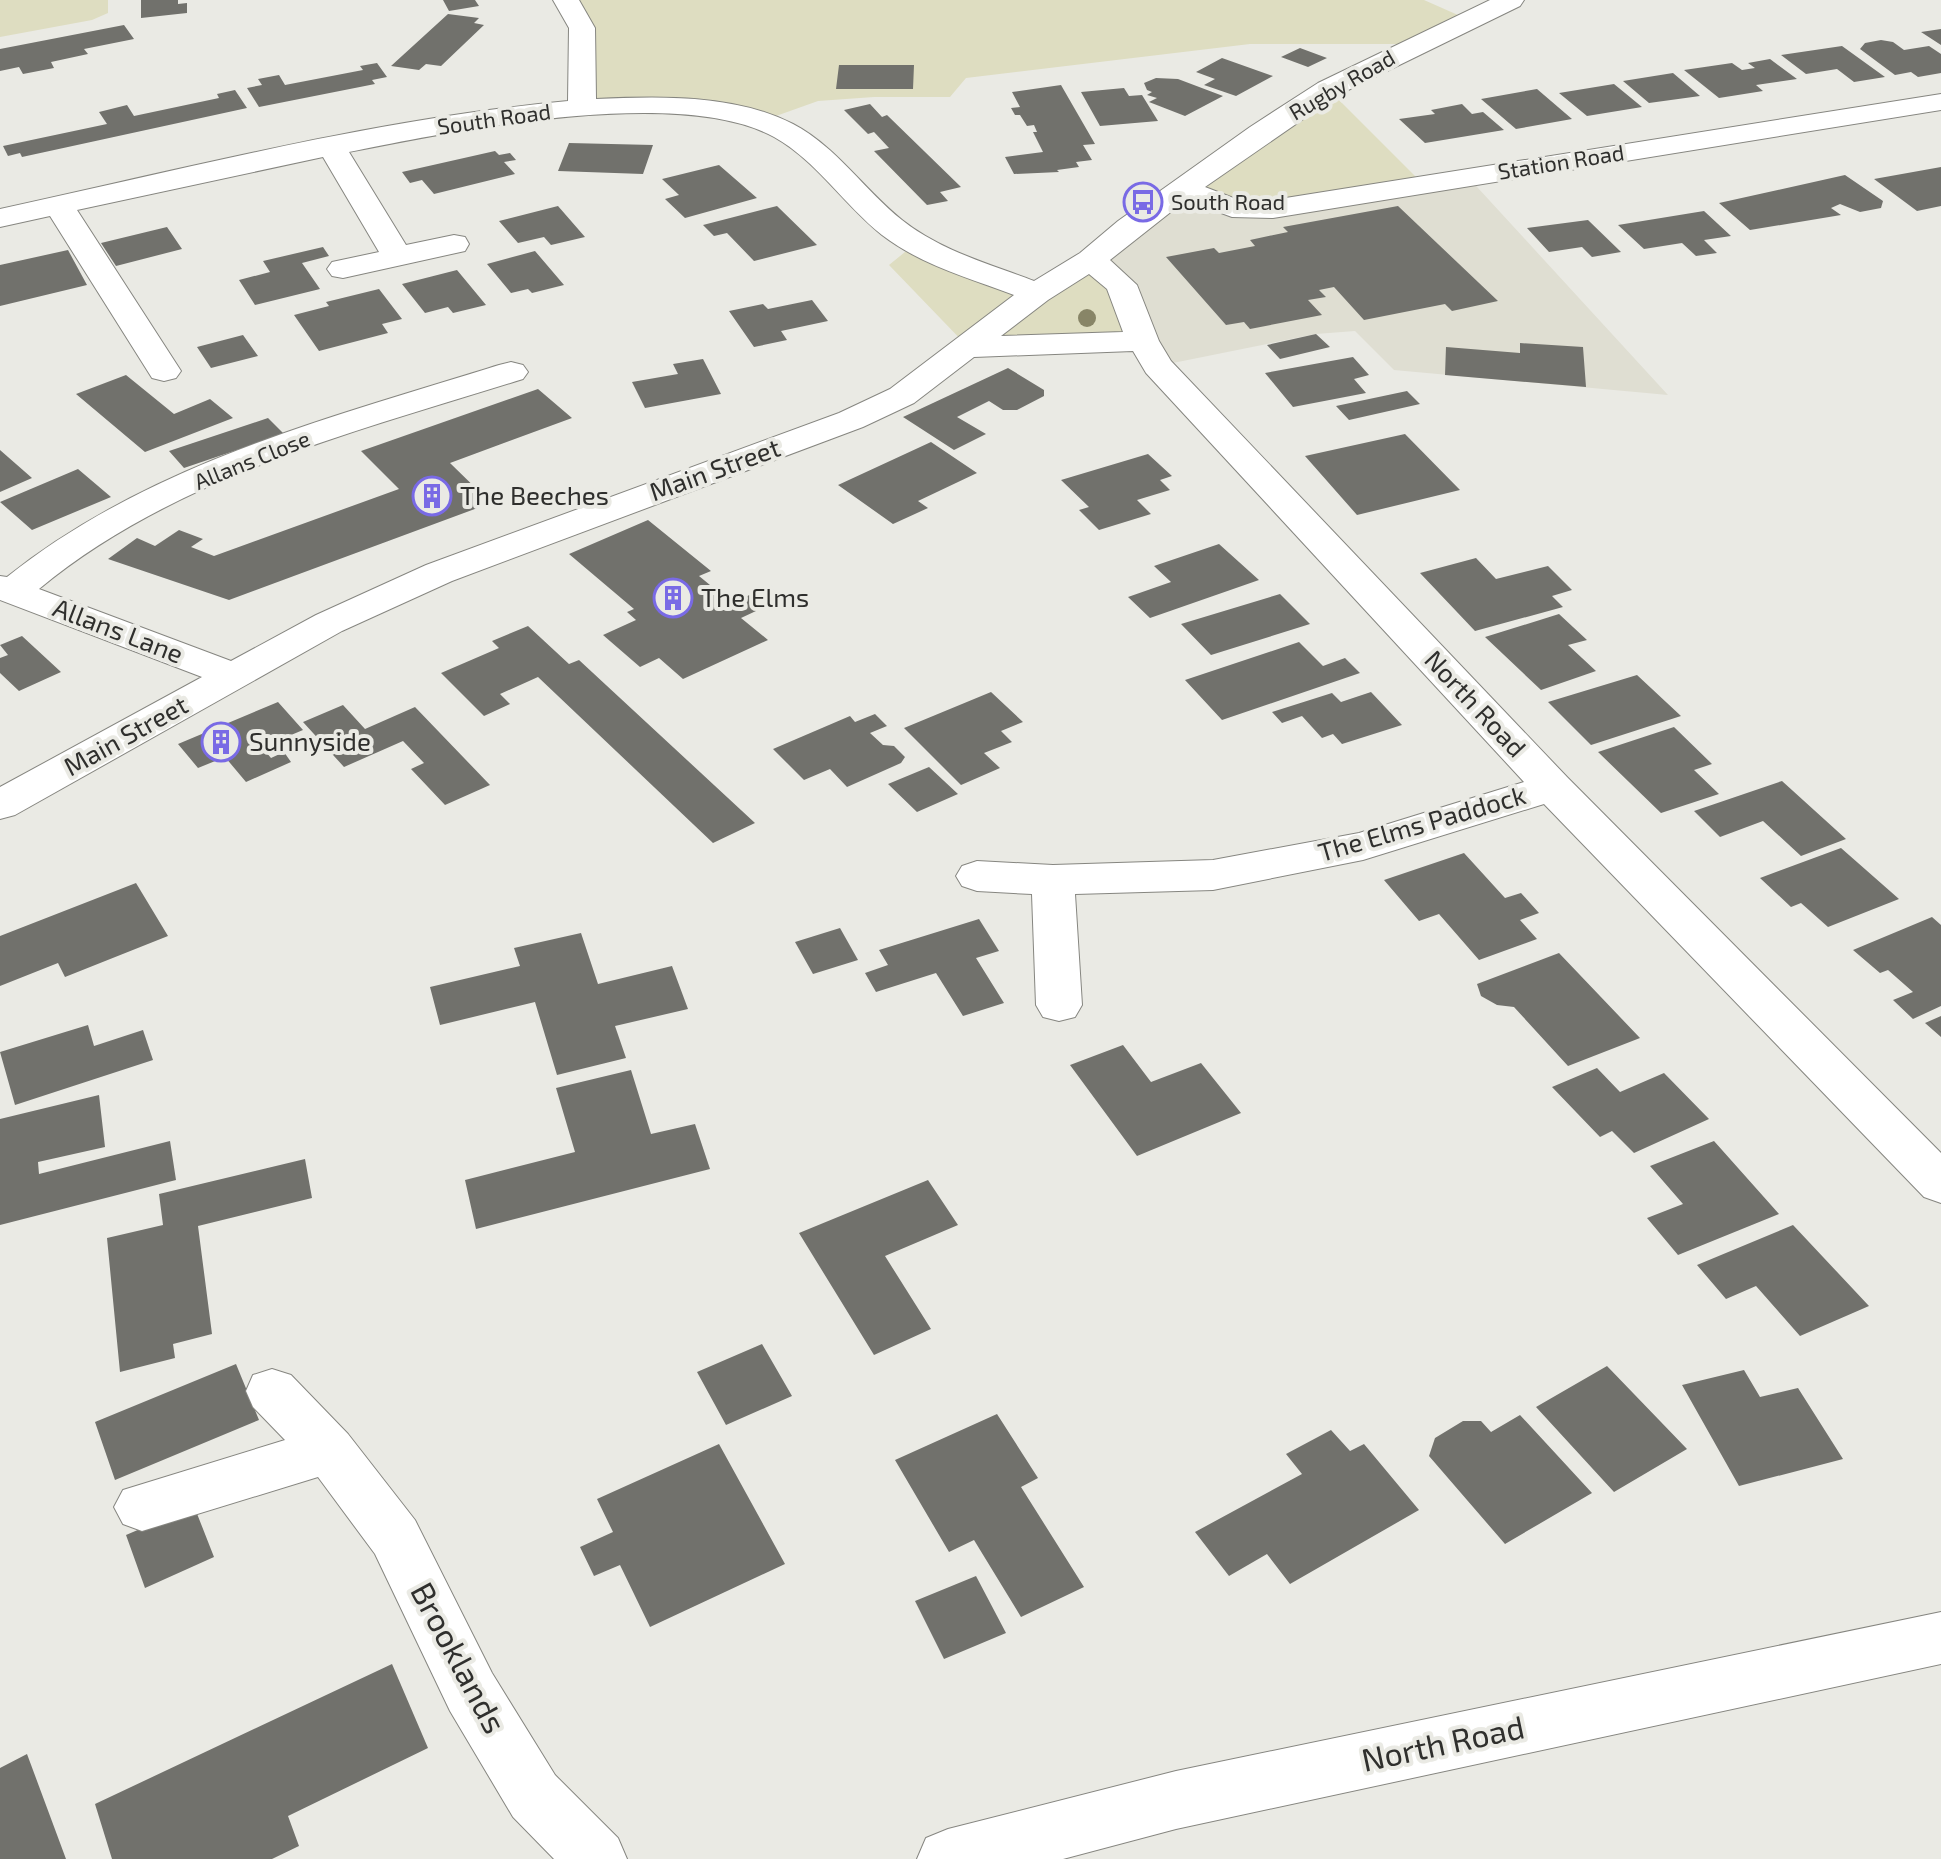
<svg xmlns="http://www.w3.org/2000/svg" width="1941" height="1859" font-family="'Exo 2',sans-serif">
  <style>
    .built { fill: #dfded2 }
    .green { fill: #deddc1 }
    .building { fill: #71716c }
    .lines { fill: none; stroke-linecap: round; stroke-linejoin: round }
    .minor-casing { stroke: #868680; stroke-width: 2 }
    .minor { fill: #fff; fill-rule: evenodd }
    .tree { fill: #888567 }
    .labels { text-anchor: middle; stroke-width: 8; stroke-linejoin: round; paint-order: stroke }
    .far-street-label { font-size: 22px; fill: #2f2f2d; stroke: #eaeae4 }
    .far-poi-label { font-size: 22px; fill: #2f2f2d; stroke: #eaeae4; text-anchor: start }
    .street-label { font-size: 26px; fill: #2f2f2d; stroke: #eaeae4 }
    .poi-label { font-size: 26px; fill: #2f2f2d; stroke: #eaeae4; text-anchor: start }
    .near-street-label { font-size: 32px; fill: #2f2f2d; stroke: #eaeae4 }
  </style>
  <rect width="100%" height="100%" fill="#eaeae4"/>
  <!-- built -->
  <path class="built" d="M1467,176L1668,395L1394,370L1355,331L1316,334L1158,366L1091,260L1184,189Z"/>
  <!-- green -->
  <path class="green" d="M0,0H108V13L92,20L0,37Z
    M566,0H1424L1467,19L1415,44H1250L966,78L950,97H874L818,101L762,121L735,116L582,108Z
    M1328,89L1422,183L1273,209L1184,189Z
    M931,251L1037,293L1091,260L1143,341L968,347L889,265L905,252Z"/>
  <!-- building -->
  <path class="building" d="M141,0H178V4L187,3V13L141,18Z
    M443,0H475L479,6L449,11Z
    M448,14L479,18L474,23L484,25L441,66L426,64L419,70L391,66Z
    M124,25L134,39L84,49L88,54L51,62L54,68L23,74L19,67L0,71V49Z
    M1941,29V45L1921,32Z
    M1881,40L1893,42L1904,50L1929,46L1941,54V73L1918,77L1911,72L1895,75L1860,49L1865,43Z
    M1842,46L1885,77L1854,82L1837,69L1806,74L1781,55Z
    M1300,48L1327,58L1308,67L1281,57Z
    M1222,58L1273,76L1236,96L1204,85L1215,79L1196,72Z
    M1770,59L1797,79L1756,85L1763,91L1719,98L1684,70L1732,63L1742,70L1755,68L1748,63Z
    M377,63L387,77L372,80L375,84L259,107L247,88L262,85L258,79L279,75L285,85L363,70L360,66Z
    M839,65H914L913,89H836Z
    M1673,73L1700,96L1649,103L1623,81Z
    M1156,78L1178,79L1223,96L1185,116L1149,102L1157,98L1147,95L1152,92L1147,90L1144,83Z
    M1614,84L1642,107L1587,116L1559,93Z
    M1061,85L1095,144L1083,145L1092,160L1076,162L1079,167L1057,170L1059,172L1014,174L1005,157L1043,152L1033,132H1037L1034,125L1027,126L1020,115H1015L1011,108L1020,107L1012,92Z
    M1124,88L1129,96L1142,95L1158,121L1100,126L1081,92Z
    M1537,89L1572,119L1516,129L1481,99Z
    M235,90L247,108L22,157L20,153L8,156L3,146L107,124L99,112L127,105L134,116L219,98L217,94Z
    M870,104L882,117L887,115L961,187L940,192L948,201L927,205L874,151L889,148L874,132L868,134L844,110Z
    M1462,104L1472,114L1483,112L1504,130L1425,143L1399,119L1435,114L1431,110Z
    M569,143L653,145L643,174L558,171Z
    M495,151L499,155L510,153L516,160L504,162L515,174L434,194L422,180L410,183L402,172Z
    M719,165L757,198L685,218L665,199L679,195L662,179Z
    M1941,167V206L1917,211L1874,179Z
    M1845,175L1883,201L1881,208L1860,212L1840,204L1831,208L1841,215L1750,230L1719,203Z
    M558,206L585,237L551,245L544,237L518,243L499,221Z
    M777,206L817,245L754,261L727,233L714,236L703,225Z
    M1398,206L1498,301L1452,311L1445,304L1364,320L1334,287L1319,290L1326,297L1308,300L1322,315L1250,329L1244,322L1226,325L1166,257L1214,248L1219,253L1255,246L1250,240L1288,232L1283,227Z
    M1704,211L1731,236L1704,240L1717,253L1696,256L1682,243L1644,249L1618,225Z
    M1588,220L1621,252L1592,257L1582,247L1549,252L1527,228Z
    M167,227L182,249L116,266L101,243Z
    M323,247L329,256L302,263L320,289L255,305L239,280L270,272L263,261Z
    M68,250L87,285L0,306V265Z
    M535,251L564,285L532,293L528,289L511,293L487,264Z
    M457,270L486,305L453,313L448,307L425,313L402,284Z
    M379,289L402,319L382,324L388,333L319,351L294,315L329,306L326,302Z
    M812,300L828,321L781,331L787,340L754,347L729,311L763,304L768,309Z
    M1316,334L1330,347L1280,359L1267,345Z
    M243,335L258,356L211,368L197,347Z
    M1520,343L1583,347L1586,387L1445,375L1446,347L1520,353Z
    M1353,357L1369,375L1354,379L1366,393L1293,407L1265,373Z
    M703,359L721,394L645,408L632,382L678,374L673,364Z
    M1008,368L1044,390V396L1017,410H1003L989,401L957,417L986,434L954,450L903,417Z
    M126,375L174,414L210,399L233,418L145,452L76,394Z
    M538,389L572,418L450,463L491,503L229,600L108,559L137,538L155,546L179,530L203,539L191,547L214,556L399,489L361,451Z
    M1407,391L1420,404L1349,420L1336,406Z
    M268,418L284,434L184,468L169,451Z
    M1405,434L1460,490L1357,515L1305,456Z
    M931,442L977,473L918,501L928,508L893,524L838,485Z
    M0,450L32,478L0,492Z
    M1148,454L1172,476L1160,480L1170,490L1137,500L1151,514L1099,530L1079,510L1089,507L1061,480Z
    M78,469L111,497L32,530L0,502Z
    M648,520L711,571L699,576L732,603L756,592L771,604L741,618L768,640L683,679L659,658L640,667L603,635L636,620L627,612L634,609L569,554Z
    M1219,544L1259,580L1150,618L1128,597L1171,582L1154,566Z
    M1476,558L1496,579L1548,566L1572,590L1552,596L1563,607L1475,631L1420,573Z
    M1280,594L1310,624L1211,655L1181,624Z
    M1559,614L1587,640L1568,645L1596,671L1541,690L1485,637Z
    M528,626L569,664L579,660L755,823L713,843L538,677L500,694L510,704L484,716L441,673L499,648L492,641Z
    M22,636L61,672L19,691L0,673V658L8,655L0,645Z
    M1299,642L1323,666L1345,658L1360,673L1222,720L1185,680Z
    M1637,675L1681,716L1591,745L1548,702Z
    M991,692L1023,722L1001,731L1012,742L984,753L1000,768L961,785L904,728Z
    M1371,692L1402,725L1342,744L1333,734L1322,738L1302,716L1282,723L1272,712L1332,693L1341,702Z
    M278,702L303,730L272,743L266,736L256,740L271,758L284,752L291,762L246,782L225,757L198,768L178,744Z
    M343,705L365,729L415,707L490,785L445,805L411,769L424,763L403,741L344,767L303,722Z
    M875,714L887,726L870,733L883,745L894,746L905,757L901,763L847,787L830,769L804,780L773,749L850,716L855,722Z
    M1674,727L1712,764L1694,770L1719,794L1661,813L1598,752Z
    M929,767L958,794L917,812L888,784Z
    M1782,781L1846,839L1801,856L1763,821L1720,837L1694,811Z
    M1841,848L1899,899L1828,927L1801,903L1791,907L1760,878Z
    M1464,853L1505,898L1521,893L1539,913L1520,920L1537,939L1479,960L1439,914L1419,921L1384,880Z
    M136,883L168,936L65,977L58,963L0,986V936Z
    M1932,917L1941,925V1006L1913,1019L1893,1000L1913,992L1888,970L1880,973L1853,950Z
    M979,919L999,951L976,958L1004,1003L963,1016L936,973L876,992L865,973L888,965L879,950Z
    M840,928L858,960L813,974L795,942Z
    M581,933L598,984L672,966L688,1009L615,1026L626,1058L557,1075L535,1002L440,1025L430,987L520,966L514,948Z
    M1559,953L1640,1038L1568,1066L1514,1007L1497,1005L1481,996L1477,984Z
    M1941,1016V1037L1925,1023Z
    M88,1025L94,1046L143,1030L153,1060L15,1105L0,1052Z
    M1123,1045L1151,1082L1201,1063L1241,1113L1137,1156L1070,1065Z
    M1597,1068L1620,1092L1664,1073L1709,1119L1634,1153L1612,1131L1600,1137L1552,1087Z
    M631,1070L651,1134L695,1124L710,1169L476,1229L465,1180L575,1152L556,1088Z
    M99,1095L105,1147L38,1162L39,1174L170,1141L176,1180L0,1225V1119Z
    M1714,1141L1779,1214L1678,1255L1647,1218L1683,1204L1650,1166Z
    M305,1159L312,1198L198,1226L212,1334L173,1344L175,1358L120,1372L107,1238L163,1225L159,1194Z
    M928,1180L958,1225L885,1256L931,1329L874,1355L799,1233Z
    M1793,1225L1869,1306L1800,1336L1756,1286L1726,1299L1697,1265Z
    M762,1344L792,1396L726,1425L697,1372Z
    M236,1364L259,1420L115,1480L95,1422Z
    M1607,1366L1687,1449L1614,1492L1536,1407Z
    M1744,1370L1760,1397L1798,1388L1843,1459L1739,1486L1682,1385Z
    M997,1414L1038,1478L1021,1487L1084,1587L1021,1617L974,1540L949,1552L895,1460Z
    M1520,1415L1592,1493L1505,1544L1429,1456L1435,1438L1463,1421H1481L1491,1432Z
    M1331,1430L1350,1451L1364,1444L1419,1510L1290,1584L1267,1554L1229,1576L1195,1532L1302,1474L1286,1454Z
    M719,1444L785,1564L650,1627L620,1565L594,1576L580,1547L613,1532L597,1499Z
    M194,1506L214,1557L145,1588L126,1535Z
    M976,1576L1006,1633L944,1659L915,1601Z
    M392,1664L428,1748L288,1816L299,1846L272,1859H112L95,1804Z
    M27,1754L66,1859H0V1768Z"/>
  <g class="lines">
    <defs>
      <path id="minor" d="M553,0H579L595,28L596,99C660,96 735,94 793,124C837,147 865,191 902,220C941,251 990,264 1034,281L1080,253L1118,221L1250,127L1318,83L1490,0H1524L1520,6L1338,95L1205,187L1236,199L1273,200L1941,94V110L1273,218L1232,217L1186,200L1110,260L1137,285L1159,341L1171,361L1567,777L1941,1153V1203L1924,1197L1544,804L1363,860L1213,890L1075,894L1082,1005L1075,1017L1059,1021L1043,1017L1036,1005L1032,894L977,891L962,886L956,876L962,866L977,861L1053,865L1213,860L1359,833L1524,782L1146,373L1133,351L974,357L914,403L863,427L452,581L342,631L15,815L0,819V787L202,677L0,600V576L7,577C148,464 329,418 499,365L511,362L523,365L528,372L523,379C358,431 175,476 39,589L231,661L316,615L426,565L839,413L890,389L1014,295C969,278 921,265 882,235C844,205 817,161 774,137C679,85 454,131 349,152L406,245L454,235L465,237L469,244L465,251L343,278L332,276L327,269L332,262L379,252L323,157L77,210L181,371L176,378L164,381L152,378L50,216L0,227V209C188,168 376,119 568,101L569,28ZM1089,274L1107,289L1123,332L1001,336L1048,300Z
        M272,1369L291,1375L348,1434L415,1520L492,1673L555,1775L618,1838L627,1859H554L513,1817L450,1711L375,1554L318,1477L142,1531L123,1524L114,1507L123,1490L285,1440L253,1407L246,1391L253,1375Z
        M1941,1612V1664L1176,1829L1063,1859H917L926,1838L948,1829L1176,1771Z"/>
    </defs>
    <!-- minor casing -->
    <use href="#minor" class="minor-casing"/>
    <!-- minor -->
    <use href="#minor" class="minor"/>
  </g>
  <!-- trees -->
  <circle class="tree" cx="1087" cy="318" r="9"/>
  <!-- icons -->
  <defs>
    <symbol id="bus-ring" viewBox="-11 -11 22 22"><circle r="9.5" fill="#eaeae4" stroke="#796ae5" stroke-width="1.5"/><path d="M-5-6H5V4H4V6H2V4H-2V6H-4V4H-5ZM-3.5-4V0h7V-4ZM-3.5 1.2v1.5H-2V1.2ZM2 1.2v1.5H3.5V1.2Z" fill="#796ae5"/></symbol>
    <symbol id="building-ring" viewBox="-11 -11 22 22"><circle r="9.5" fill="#eaeae4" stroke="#796ae5" stroke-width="1.5"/><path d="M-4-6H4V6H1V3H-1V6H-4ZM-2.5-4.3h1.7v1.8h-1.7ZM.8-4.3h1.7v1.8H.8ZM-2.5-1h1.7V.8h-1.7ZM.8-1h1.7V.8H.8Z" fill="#796ae5"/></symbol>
  </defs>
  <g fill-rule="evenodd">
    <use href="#bus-ring" x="1121" y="180" width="44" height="44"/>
    <use href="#building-ring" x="410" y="474" width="44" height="44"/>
    <use href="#building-ring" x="651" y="576" width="44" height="44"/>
    <use href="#building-ring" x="199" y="720" width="44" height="44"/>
  </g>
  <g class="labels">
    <!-- far-street labels -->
    <g class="far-street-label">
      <text transform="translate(1342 85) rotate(-30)" y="8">Rugby Road</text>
      <text transform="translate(494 119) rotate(-8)" y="8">South Road</text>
      <text transform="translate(1561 162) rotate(-9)" y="8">Station Road</text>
      <text transform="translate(252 460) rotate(-22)" y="8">Allans Close</text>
    </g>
    <!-- far-poi labels -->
    <g class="far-poi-label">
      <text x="1171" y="210">South Road</text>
    </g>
    <!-- street labels -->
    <g class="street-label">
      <text transform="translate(715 470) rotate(-20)" y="9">Main Street</text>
      <text transform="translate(118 631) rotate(21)" y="9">Allans Lane</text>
      <text transform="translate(1475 704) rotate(47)" y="9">North Road</text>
      <text transform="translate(126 736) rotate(-29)" y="9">Main Street</text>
      <text transform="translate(1422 824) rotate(-16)" y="9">The Elms Paddock</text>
    </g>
    <!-- poi labels -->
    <g class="poi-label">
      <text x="460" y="505">The Beeches</text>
      <text x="701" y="607">The Elms</text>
      <text x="249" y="751">Sunnyside</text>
    </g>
    <!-- near-street labels -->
    <g class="near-street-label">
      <text transform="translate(458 1658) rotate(62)" y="11">Brooklands</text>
      <text transform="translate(1443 1744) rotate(-12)" y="11">North Road</text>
    </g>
  </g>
</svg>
